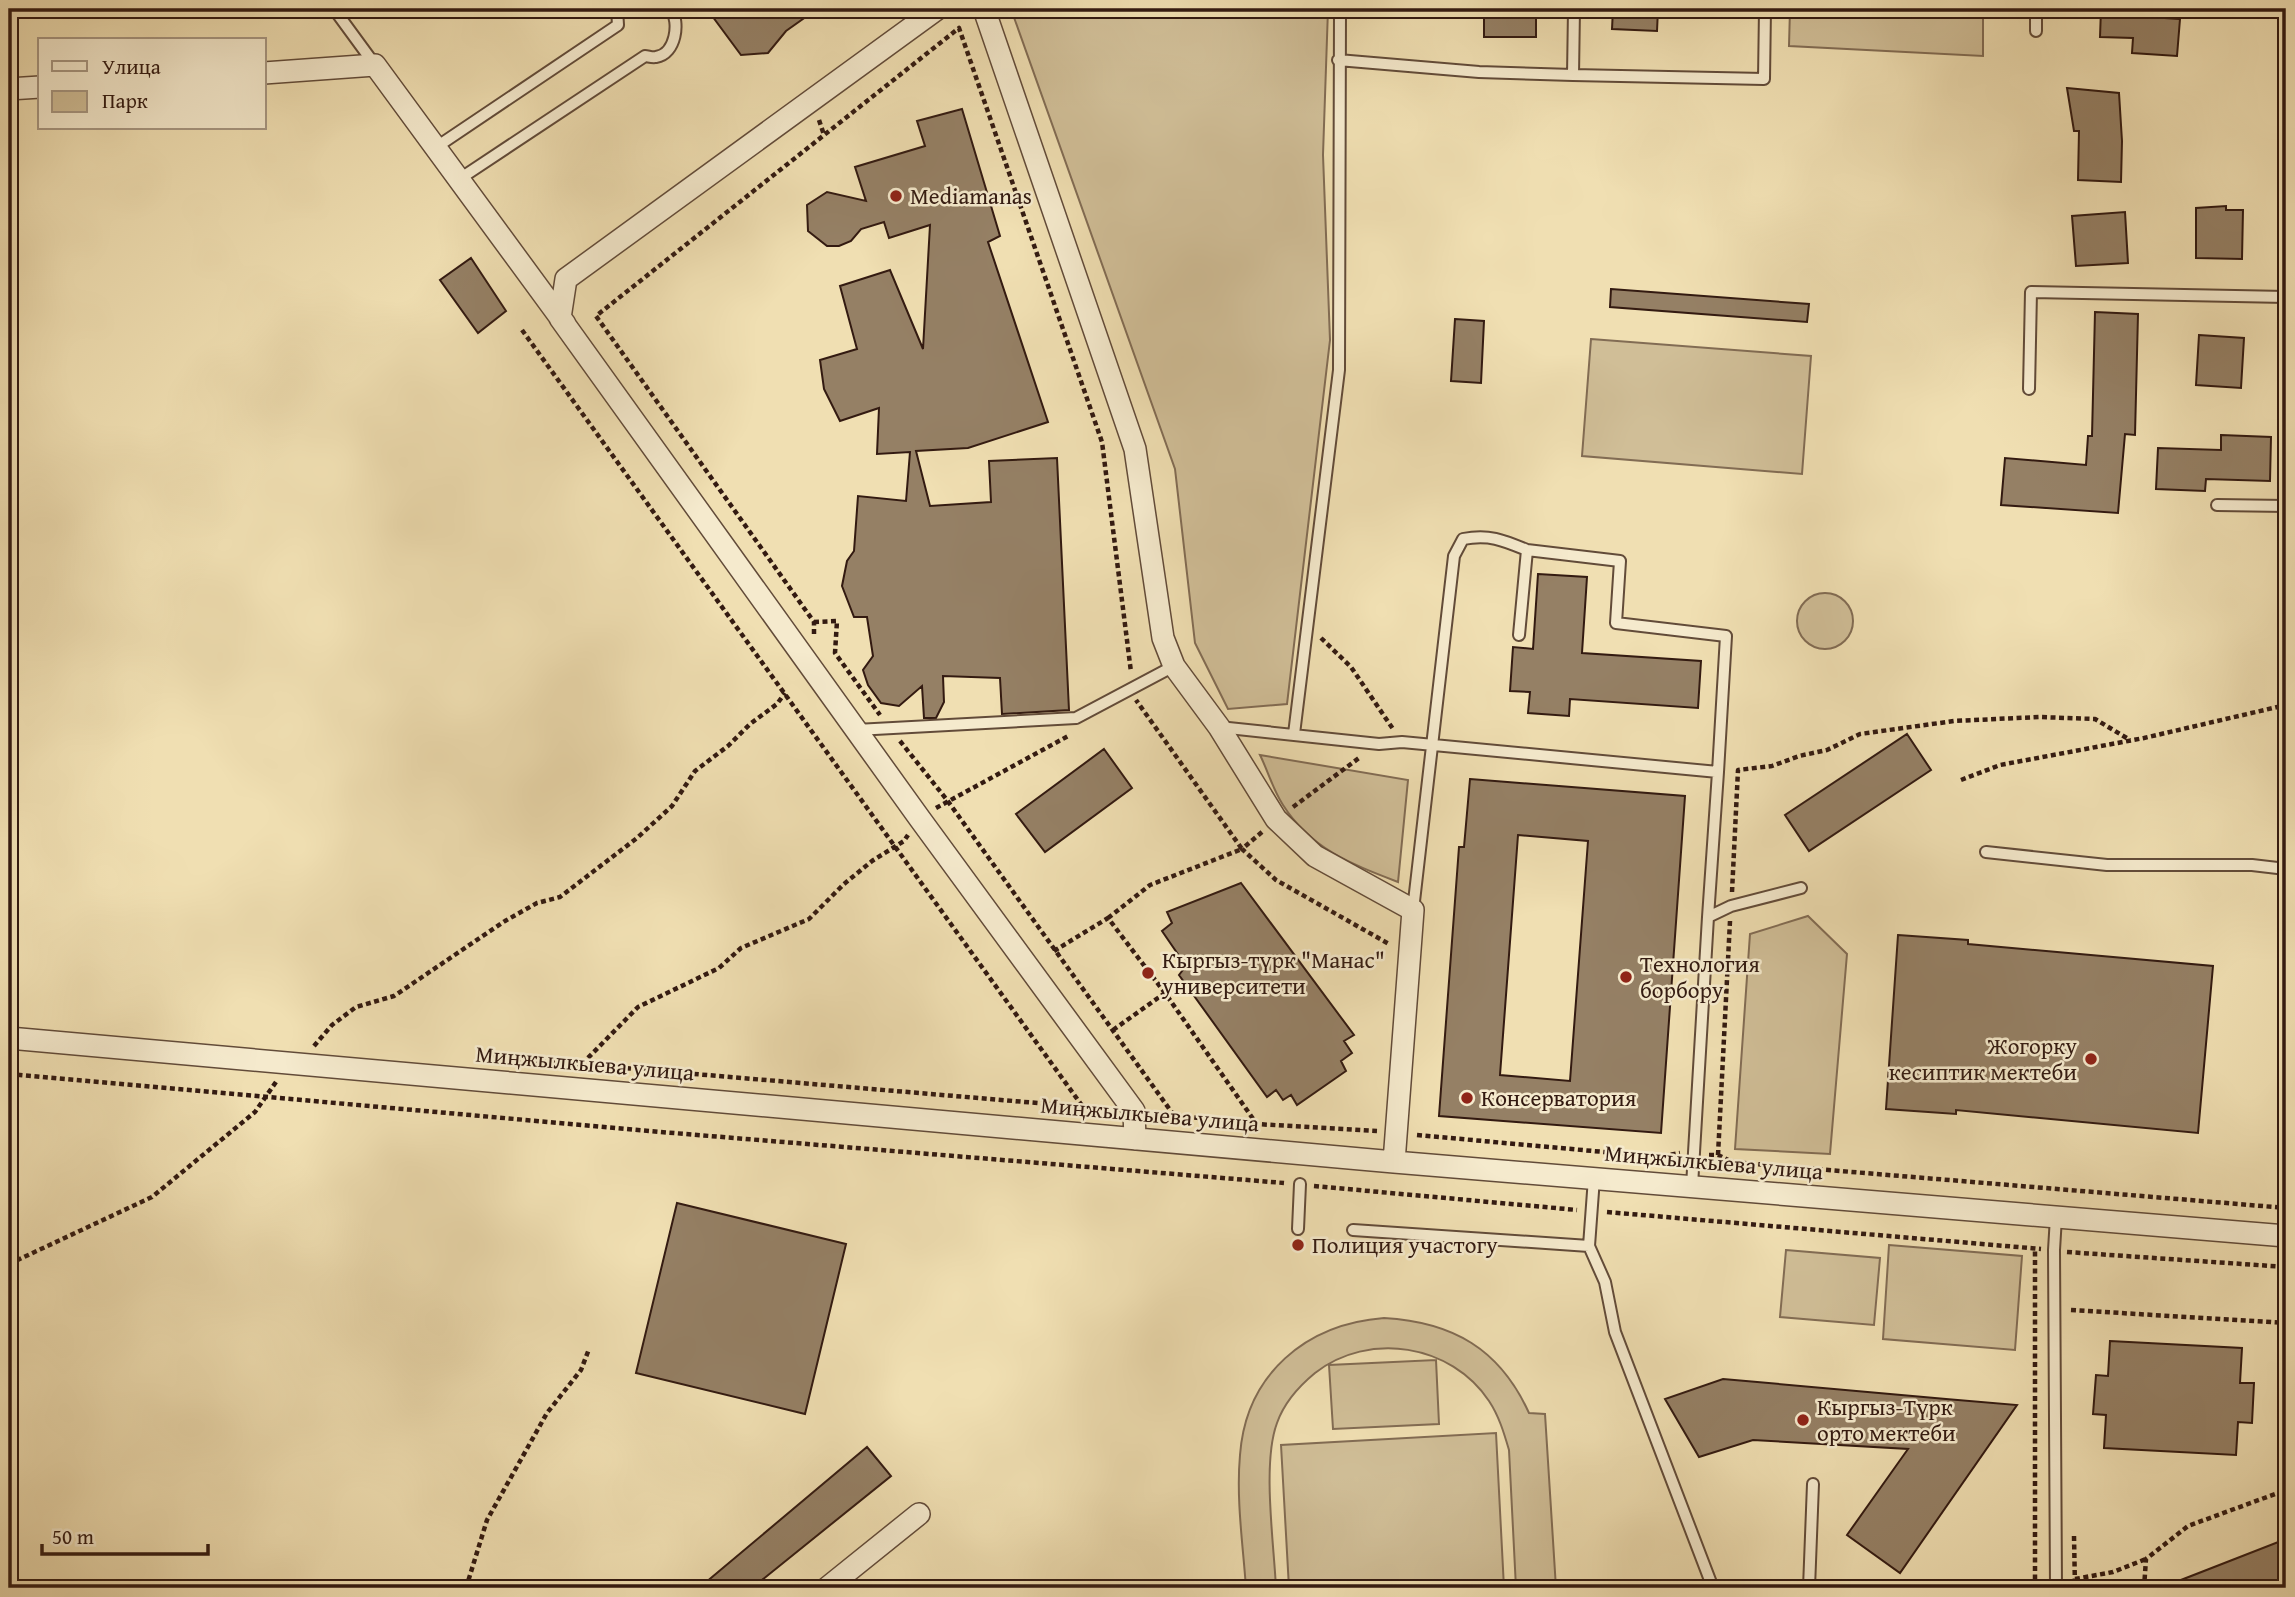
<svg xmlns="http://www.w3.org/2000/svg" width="2295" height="1597" font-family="'Gentium Book Plus',serif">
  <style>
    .green { fill: #d0be97; stroke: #826c54; stroke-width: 2 }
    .building { fill: #958065; stroke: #331a11; stroke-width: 2; fill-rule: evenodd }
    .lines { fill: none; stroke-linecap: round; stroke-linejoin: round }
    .service-casing { stroke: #624b39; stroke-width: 14 }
    .minor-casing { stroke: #624b39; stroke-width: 24 }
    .path { stroke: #331a11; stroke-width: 4.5; stroke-dasharray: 5 3.5; stroke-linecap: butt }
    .service { stroke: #f5eacd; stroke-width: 10 }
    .minor { stroke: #f5eacd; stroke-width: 21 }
    .poi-dot { fill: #8f2418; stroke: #f5eacd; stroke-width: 2.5 }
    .labels { text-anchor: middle; stroke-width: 5; stroke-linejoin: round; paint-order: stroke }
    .poi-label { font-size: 23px; fill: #331a11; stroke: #f5eacd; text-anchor: start }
    .street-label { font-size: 23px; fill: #331a11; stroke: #f5eacd }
  </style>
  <rect width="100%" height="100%" fill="#f0dfb2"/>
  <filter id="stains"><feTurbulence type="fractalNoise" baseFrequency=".00286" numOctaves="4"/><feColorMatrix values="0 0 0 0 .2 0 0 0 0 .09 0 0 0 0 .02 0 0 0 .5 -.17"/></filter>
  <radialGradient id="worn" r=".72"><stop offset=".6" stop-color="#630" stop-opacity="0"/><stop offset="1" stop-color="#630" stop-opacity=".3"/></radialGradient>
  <!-- green -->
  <path class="green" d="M1011,9H1328L1323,155L1330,340L1287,704L1228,709L1195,643L1175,469Z
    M1790,9H1983V56L1789,46Z
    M1591,339L1811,356L1802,474L1582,456Z
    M1797 621a28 28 0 1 1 56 0a28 28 0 1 1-56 0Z
    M1260,755L1408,780L1398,882C1351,864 1311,849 1283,805C1273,790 1268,771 1260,755Z
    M1808,916L1847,954L1830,1154L1735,1149L1750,934Z
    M1889,1245L2022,1256L2015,1350L1883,1339Z
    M1786,1250L1880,1258L1874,1325L1780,1317Z
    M1384,1318C1453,1322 1500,1349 1529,1413L1545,1414L1556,1588H1516L1509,1450C1504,1433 1499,1416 1489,1401C1451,1344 1369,1331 1315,1373C1298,1387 1284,1403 1277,1423C1262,1463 1274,1544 1276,1588H1246C1243,1545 1236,1499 1240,1455C1246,1374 1306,1324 1384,1318Z
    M1436,1360L1439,1424L1333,1429L1329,1365Z
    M1496,1433L1504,1588H1289L1281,1445Z"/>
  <!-- building -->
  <path class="building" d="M707,9H817L786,31L768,53L741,55Z
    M1484,9H1536V37H1484Z
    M1613,9H1658L1657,31L1612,29Z
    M2101,9H2119L2118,15L2180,19L2177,56L2132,53L2133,38L2100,37Z
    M2067,88L2119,93L2122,141L2121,182L2078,180L2079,131H2074Z
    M962,109L1000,236L988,242L1048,422L968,448L916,451L930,506L991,502L989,461L1057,458L1069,710L1002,714L1000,678L943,676L944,702L936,718H924L922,686L899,706L881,703L868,685L863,670L873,656L867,617H854L842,586L847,561L854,551L858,496L906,501L910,452L877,454L879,408L840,421L824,389L820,360L857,349L840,286L890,270L923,349L930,225L889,238L884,222L861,229L851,241L839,246H827L808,231L807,205L827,192L866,201L855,167L925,146L917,121Z
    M2226,206V210H2243L2242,259L2196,258V208Z
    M2125,212L2128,263L2076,266L2072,216Z
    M471,258L506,311L478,333L440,280Z
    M1611,289L1809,304L1807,322L1610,307Z
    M2095,312L2138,314L2135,435L2125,434L2118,513L2001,505L2005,458L2086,465L2088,436H2092Z
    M1455,319L1484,321L1481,383L1451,381Z
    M2199,335L2244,338L2241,388L2196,385Z
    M2221,435L2271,437L2270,481L2206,479L2205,491L2156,489L2158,448L2221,450Z
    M1538,574L1587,577L1582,653L1701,661L1698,708L1570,699L1569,716L1528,713L1530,692L1510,691L1513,647L1533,649Z
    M1907,734L1931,770L1809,851L1785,815Z
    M1104,749L1132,788L1045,852L1016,814Z
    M1470,779L1685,796L1661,1133L1439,1116L1459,847H1464ZM1518,835L1588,841L1570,1081L1500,1075Z
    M1241,883L1354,1035L1344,1041L1352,1053L1341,1061L1346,1071L1297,1105L1291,1095L1283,1100L1276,1090L1267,1097L1179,975L1186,966L1162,931L1172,923L1167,912Z
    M1898,935L1968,940V944L2213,966L2198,1133L1956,1110V1114L1886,1109Z
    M677,1203L846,1244L805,1414L636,1373Z
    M2110,1341L2242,1348L2240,1383H2254L2252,1423L2238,1422L2236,1455L2104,1448L2106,1415L2093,1414L2096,1375L2108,1376Z
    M1723,1379L1946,1399L2017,1405L1900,1573L1847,1535L1908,1449L1753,1440L1699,1457L1665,1399Z
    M867,1447L891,1476L752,1588H699Z
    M2286,1539V1588H2164L2163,1587Z"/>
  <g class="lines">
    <defs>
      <path id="service" d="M334,9L375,65
        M1574,9L1573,75L1764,79L1765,9
        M2036,31V9
        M1338,60L1479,72L1573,75
        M435,148L618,25L617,9
        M458,180L645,56C648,56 652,58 656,57C676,54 680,22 671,9
        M2029,389L2031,292L2286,297
        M2217,505L2286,506
        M1519,635L1527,550L1620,561L1616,623L1726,636L1718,772
        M1219,727L1379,744L1402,742L1718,772L1708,917
        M856,730L1076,718L1174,666
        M1294,734L1339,370L1340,9
        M1986,852L2107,865H2252L2286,869
        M1413,910L1454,556L1463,539C1489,534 1503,540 1527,550
        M1594,1178L1589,1246L1605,1282L1615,1332L1713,1588
        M1692,1186L1708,917L1731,906L1801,888
        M1298,1229L1300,1184
        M1353,1230L1589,1246
        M1809,1588L1813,1484
        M2056,1588L2054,1250L2056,1217"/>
      <path id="minor" d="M937,9L566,279L560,318L920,819L1134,1111L1135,1139
        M984,9L1135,449L1163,638L1174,666L1219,727L1276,819L1315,856L1413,910L1394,1162
        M264,73L375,65L565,324
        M9,89L40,87
        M9,1038L1394,1162L2286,1236
        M827,1588L919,1514"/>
    </defs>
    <!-- service casing -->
    <use href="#service" class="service-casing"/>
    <!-- minor casing -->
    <use href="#minor" class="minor-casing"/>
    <!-- path -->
    <path class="path" d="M819,120L824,135
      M522,330L1083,1107
      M814,622L837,621L835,653L880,715
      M814,634V622L596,316L959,28L1102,442L1131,672
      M1321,638L1351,667L1393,729
      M900,741L947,800L1173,1114
      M1961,780L2000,765L2144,738L2286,705
      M1293,807L1359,758
      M936,808L1070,735
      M1262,832L1242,849L1276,880L1389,944
      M1732,892L1738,770L1772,766L1799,756L1827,750L1860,734L1954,721L2039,717L2095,719L2130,740
      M1108,918L1150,885L1242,849L1136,700
      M1054,951L1108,918L1165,993L1256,1123
      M1113,1030L1165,993
      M314,1046L332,1025L356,1007L394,996L505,921L537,903L560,897L637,838L672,806L695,771L728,746L750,724L777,704L785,693
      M482,1056L1108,1109
      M582,1064L638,1007L719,968L741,948L809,919L844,884L872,861L904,841L908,835
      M9,1074L661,1132L1284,1183
      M1152,1113L1256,1124L1377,1131
      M1417,1135L1659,1157L1680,1153
      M1709,1155H1718L1732,1162L2286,1208
      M1718,1155L1730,921
      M1314,1186L1577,1210
      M1607,1212L2041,1249
      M2067,1252L2286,1267
      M9,1264L152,1197L255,1112L276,1082
      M2071,1310L2286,1323
      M2074,1536L2075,1588
      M2075,1579L2113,1572L2146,1559
      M466,1588L487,1520L547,1413L581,1370L589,1349
      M2035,1588V1249
      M2144,1588L2146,1559L2188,1526L2286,1490"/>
    <!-- service -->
    <use href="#service" class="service"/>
    <!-- minor -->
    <use href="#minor" class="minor"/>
  </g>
  <!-- markers -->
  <g class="poi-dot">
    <circle cx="896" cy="196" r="7"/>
    <circle cx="1148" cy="973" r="7"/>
    <circle cx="1626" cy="977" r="7"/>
    <circle cx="2091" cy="1059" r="7"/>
    <circle cx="1467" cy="1098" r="7"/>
    <circle cx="1298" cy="1245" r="7"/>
    <circle cx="1803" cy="1420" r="7"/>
  </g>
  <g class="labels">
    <!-- poi labels -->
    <g class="poi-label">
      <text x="910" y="204">Mediamanas</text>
      <text x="1162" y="968">Кыргыз-түрк "Манас"<tspan x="1162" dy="26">университети</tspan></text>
      <text x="1640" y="972">Технология<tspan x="1640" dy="26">борбору</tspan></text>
      <text x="2077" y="1054" text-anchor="end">Жогорку<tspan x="2077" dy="26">кесиптик мектеби</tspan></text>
      <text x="1481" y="1106">Консерватория</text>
      <text x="1312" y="1253">Полиция участогу</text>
      <text x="1817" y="1415">Кыргыз-Түрк<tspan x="1817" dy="26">орто мектеби</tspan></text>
    </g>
    <!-- street labels -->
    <g class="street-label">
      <text transform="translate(585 1063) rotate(5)" y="8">Миңжылкыева улица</text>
      <text transform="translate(1150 1114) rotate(5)" y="8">Миңжылкыева улица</text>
      <text transform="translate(1714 1162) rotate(5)" y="8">Миңжылкыева улица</text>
    </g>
  </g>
  <!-- margin -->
  <rect width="2295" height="1597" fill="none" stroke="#f0dfb2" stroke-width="35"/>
  <rect x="10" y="10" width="2274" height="1576" fill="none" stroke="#331a11" stroke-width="3.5"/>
  <rect x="18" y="18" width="2260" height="1562" fill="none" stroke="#331a11" stroke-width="2"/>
  <!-- legend -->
  <rect x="38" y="38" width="228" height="91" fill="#f5eacd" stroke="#a79782" stroke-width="2"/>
  <rect x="52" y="61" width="35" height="10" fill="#f5eacd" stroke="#a79782" stroke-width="2"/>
  <text x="102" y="74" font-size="21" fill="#331a11">Улица</text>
  <rect x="52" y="91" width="35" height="21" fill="#d0be97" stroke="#a79782" stroke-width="2"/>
  <text x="102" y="108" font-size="21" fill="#331a11">Парк</text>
  <!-- scale -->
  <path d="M42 1544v10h166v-10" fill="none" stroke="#331a11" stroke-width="3.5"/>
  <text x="52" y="1544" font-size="21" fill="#331a11" stroke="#f5eacd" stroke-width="5" paint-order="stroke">50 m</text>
  <rect width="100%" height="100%" filter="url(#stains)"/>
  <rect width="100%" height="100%" fill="url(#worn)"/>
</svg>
